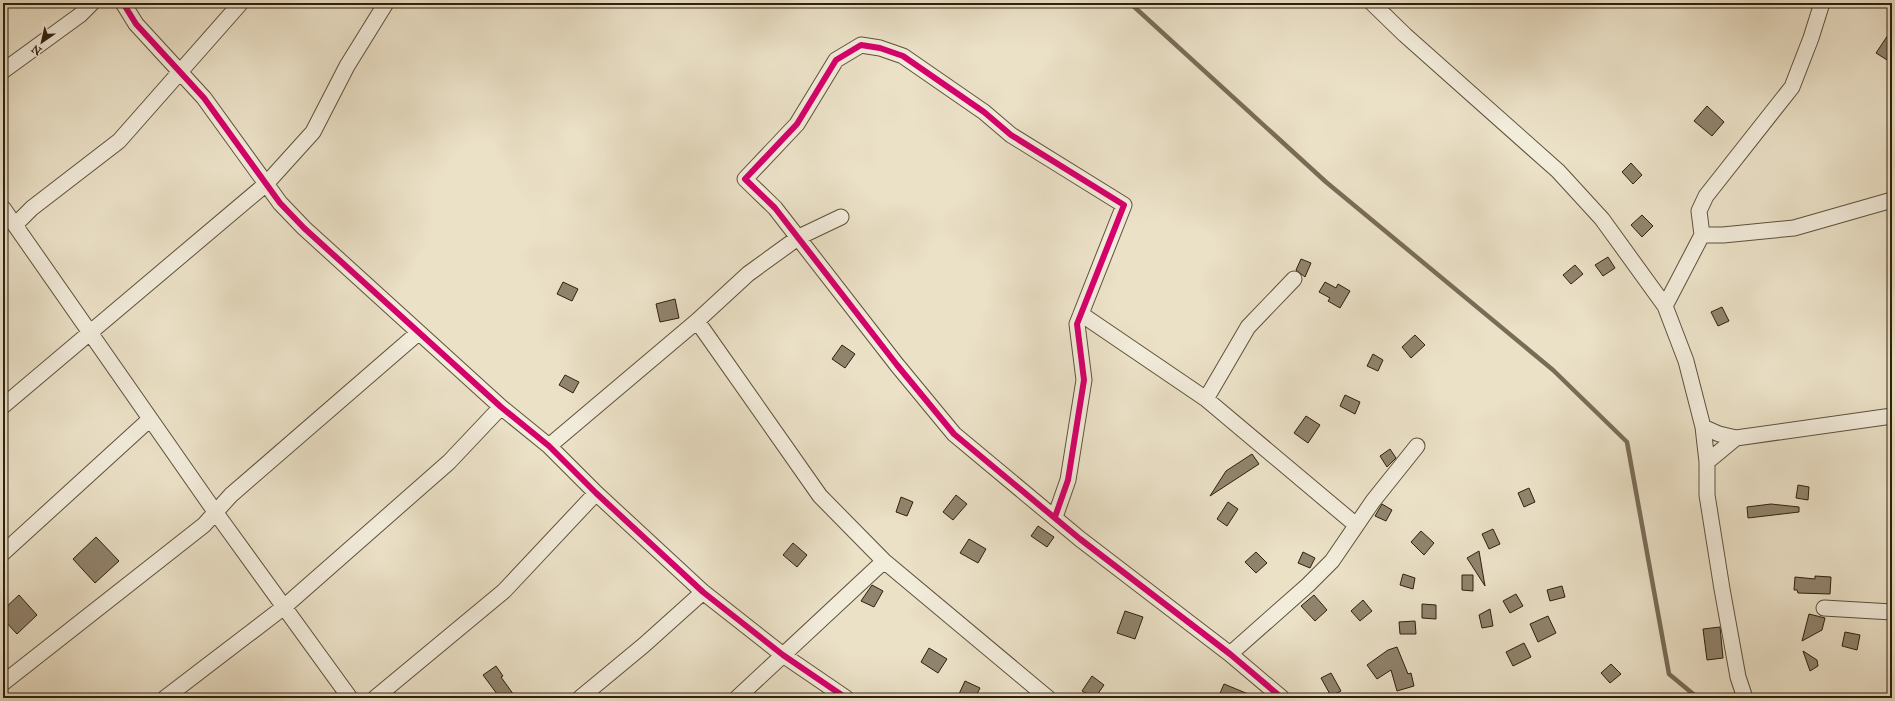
<svg xmlns="http://www.w3.org/2000/svg" width="1895" height="701" font-family="'IM FELL Great Primer',serif">
  <style>
    .lines { fill: none; stroke-linecap: round; stroke-linejoin: round }
    .stream { stroke: #796c57; stroke-width: 4.5 }
    .building { fill: #91846e; stroke: #2f200e }
    .street-casing { stroke: #5e503c; stroke-width: 17 }
    .street { stroke: #f2ecdb; stroke-width: 15 }
    .cycleway-casing { stroke: #f2ecdb; stroke-width: 8 }
    .cycleway { stroke: #d6006c; stroke-width: 6 }
  </style>
  <rect width="100%" height="100%" fill="#ebe1c7"/>
  <filter id="stains"><feTurbulence type="fractalNoise" baseFrequency=".005" numOctaves="4"/><feColorMatrix values="0 0 0 0 .2 0 0 0 0 .09 0 0 0 0 .02 0 0 0 .5 -.17"/></filter>
  <radialGradient id="worn" r=".72"><stop offset=".6" stop-color="#630" stop-opacity="0"/><stop offset="1" stop-color="#630" stop-opacity=".3"/></radialGradient>
  <g class="lines">
    <!-- stream -->
    <path class="stream" d="M1130,3L1326,182L1553,370L1627,442L1669,674L1698,698"/>
  </g>
  <!-- building -->
  <path class="building" d="M1892,29V63L1876,53Z
    M1707,106L1724,122L1712,136L1694,121Z
    M1631,163L1642,175L1633,184L1622,172Z
    M1642,215L1653,226L1642,237L1631,225Z
    M1608,257L1615,268L1603,276L1595,265Z
    M1301,259L1311,263L1305,277L1296,270Z
    M1575,265L1583,274L1571,284L1563,275Z
    M563,282L578,289L572,301L557,294Z
    M1325,282L1336,288L1338,284L1350,291L1340,308L1328,301L1330,298L1319,292Z
    M675,299L679,318L660,322L656,304Z
    M1722,307L1729,321L1718,326L1711,312Z
    M1415,335L1425,345L1411,358L1402,347Z
    M842,345L855,354L845,368L832,359Z
    M1373,354L1383,360L1378,371L1367,366Z
    M565,375L579,382L573,393L559,385Z
    M1345,395L1360,402L1355,414L1340,406Z
    M1306,416L1320,425L1308,443L1294,433Z
    M1390,449L1396,458L1387,467L1380,456Z
    M1252,454L1259,464L1210,496L1226,471Z
    M1798,485L1809,487L1808,500L1796,498Z
    M1529,488L1535,502L1524,507L1518,493Z
    M956,495L967,504L953,520L943,512Z
    M901,497L913,502L907,516L896,512Z
    M1228,502L1238,509L1227,526L1217,519Z
    M1382,504L1392,510L1386,521L1375,516Z
    M1771,504L1799,507V512L1748,518L1747,507Z
    M1038,526L1054,537L1047,547L1031,536Z
    M1493,529L1500,544L1489,549L1482,534Z
    M1421,531L1434,543L1424,555L1411,542Z
    M96,537L119,561L95,583L73,559Z
    M969,539L986,549L978,563L960,553Z
    M793,543L807,555L797,567L783,555Z
    M1479,551L1485,586L1467,558Z
    M1256,552L1267,563L1256,573L1245,562Z
    M1303,552L1315,558L1310,568L1298,563Z
    M1403,574L1415,578L1413,589L1400,585Z
    M1462,575H1473V591L1462,590Z
    M1815,576L1831,577L1830,594L1798,593L1797,590H1794L1795,577L1815,579Z
    M872,585L883,591L874,607L861,601Z
    M1562,586L1565,597L1550,601L1547,590Z
    M1516,594L1523,606L1510,613L1503,601Z
    M19,595L37,615L17,634L3,619V610Z
    M1314,595L1327,610L1315,621L1301,606Z
    M1363,600L1372,611L1360,621L1351,611Z
    M1422,604L1436,605V619L1422,618Z
    M1490,609L1493,626L1482,628L1479,615Z
    M1125,611L1143,617L1135,639L1117,633Z
    M1809,614L1825,618L1822,630L1802,641Z
    M1548,616L1556,633L1538,642L1530,624Z
    M1415,621L1416,634H1400L1399,622Z
    M1720,627L1723,658L1707,660L1703,629Z
    M1845,632L1860,635L1857,650L1842,646Z
    M1524,643L1531,657L1513,666L1506,652Z
    M1397,647L1408,674L1411,673L1414,686L1397,691L1391,670L1377,679L1367,665L1388,650Z
    M929,648L947,659L938,673L921,662Z
    M1803,651L1817,660L1818,666L1810,671Z
    M1611,664L1621,674L1610,683L1601,673Z
    M496,666L503,676L501,677L516,698H500L483,675Z
    M1331,673L1341,691L1331,696L1321,678Z
    M1092,676L1104,685L1095,698L1082,691Z
    M965,681L980,688L975,698H966L959,694Z
    M1224,684L1258,698H1218Z"/>
  <g class="lines">
    <defs>
      <path id="street" d="M123,3L136,24L204,98L280,203L304,228L501,407L549,446L596,493L703,592L783,655L846,698
        M1372,3L1405,35L1558,171L1602,219L1665,306L1686,361L1703,427L1707,462V495L1722,589L1738,677L1745,698
        M3,71L80,15L92,3
        M3,208L216,513L350,698
        M15,225L32,208L119,141L239,5
        M1702,235H1723L1794,228L1892,200
        M1665,306L1702,235L1699,211L1706,196L1792,87L1811,38L1822,3
        M1081,314L1206,399L1356,525
        M697,321L820,496L884,561L1048,698
        M1206,399L1248,327L1294,279
        M3,406L266,184L313,132L347,66L386,3
        M1703,427L1719,434L1736,438L1892,416
        M549,446L697,321L748,274L799,237L841,217
        M1707,462L1736,438
        M1055,517L1068,480L1084,380L1077,324L1124,205L1011,135L984,112L903,56L880,48L861,45L836,60L797,124L745,179L775,208L897,365L954,434L1080,539L1230,654L1282,698
        M3,553L150,419
        M1824,608L1892,612
        M1230,654L1308,585L1332,561L1373,501L1417,446
        M3,683L204,525L231,495L418,333
        M165,698L284,607L449,462L501,407
        M375,698L504,591L596,493
        M580,698L644,645L703,592
        M737,698L884,561"/>
    </defs>
    <!-- street casing -->
    <use href="#street" class="street-casing"/>
    <!-- street -->
    <use href="#street" class="street"/>
    <defs>
      <path id="cycleway" d="M123,3L136,24L204,98L280,203L304,228L501,407L549,446L596,493L703,592L783,655L846,698
        M1055,517L1068,480L1084,380L1077,324L1124,205L1011,135L984,112L903,56L880,48L861,45L836,60L797,124L745,179L775,208L897,365L954,434L1080,539L1230,654L1282,698"/>
    </defs>
    <!-- cycleway casing -->
    <use href="#cycleway" class="cycleway-casing"/>
    <!-- cycleway -->
    <use href="#cycleway" class="cycleway"/>
  </g>
  <!-- margin -->
  <rect width="1895" height="701" fill="none" stroke="#ebe1c7" stroke-width="16"/>
  <rect x="4" y="4" width="1887" height="693" fill="none" stroke="#2f200e" stroke-width="2"/>
  <rect x="8" y="8" width="1879" height="685" fill="none" stroke="#2f200e"/>
  <!-- north arrow -->
  <g transform="translate(42 42) rotate(214)" stroke="#f2ecdb" stroke-width="3" paint-order="stroke">
  <path d="M0-3L7 15L0 10L-7 15Z" fill="#2f200e"/>
  <text y="-6" font-size="11" font-weight="bold" text-anchor="middle" fill="#2f200e">N</text>
  </g>
  <rect width="100%" height="100%" filter="url(#stains)"/>
  <rect width="100%" height="100%" fill="url(#worn)"/>
</svg>
